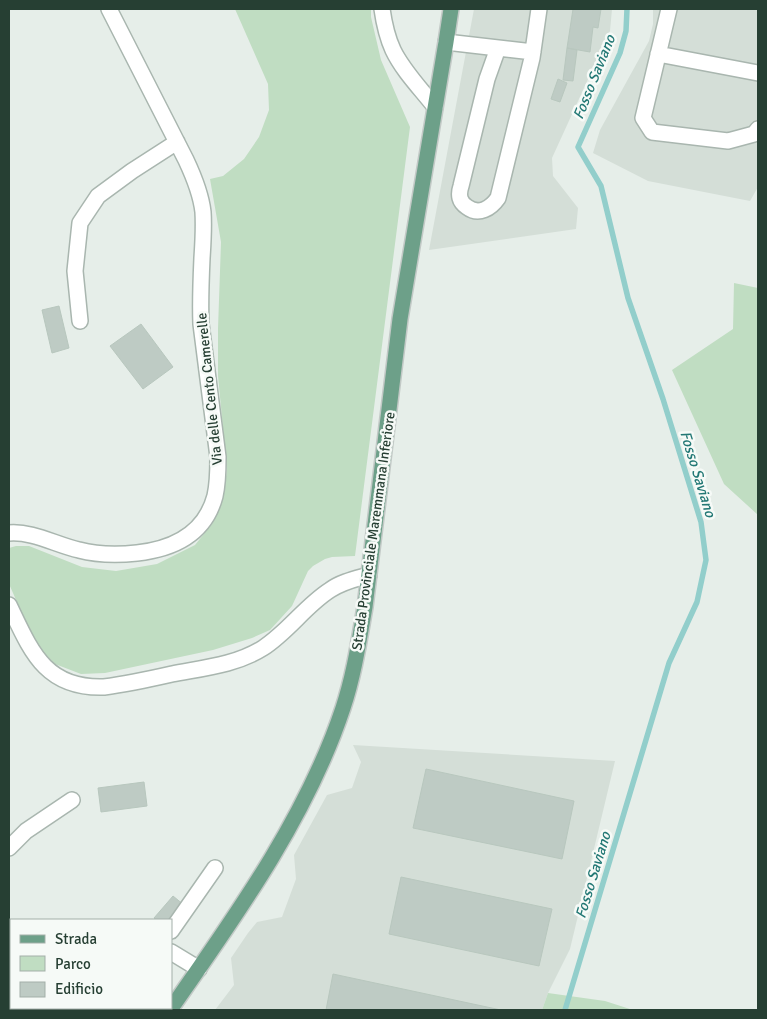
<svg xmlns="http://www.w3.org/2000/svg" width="767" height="1019" font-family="Signika,sans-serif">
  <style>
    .built { fill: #d4ded7 }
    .green { fill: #c0ddc2 }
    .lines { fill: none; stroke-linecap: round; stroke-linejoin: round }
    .stream { stroke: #92cecb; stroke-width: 5.5 }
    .building { fill: #becbc4; stroke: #b8c7be }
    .minor-casing { stroke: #a9b6af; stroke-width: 18 }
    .major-casing { stroke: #c2c9c6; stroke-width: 18 }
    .minor { stroke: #fff; stroke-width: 15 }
    .major { stroke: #6da089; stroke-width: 15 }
    .labels { text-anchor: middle; stroke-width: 5; stroke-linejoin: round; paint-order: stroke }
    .street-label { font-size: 14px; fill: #263f33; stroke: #f6faf7 }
    .water-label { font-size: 15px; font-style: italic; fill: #237875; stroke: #f6faf7 }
  </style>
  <rect width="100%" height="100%" fill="#e6eee9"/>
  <!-- built -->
  <path class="built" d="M474,9H612L610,31L552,158L553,176L578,208L576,229L429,250Z
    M653,9H758V187L750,201L648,181L593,153L600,130L649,41L653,24Z
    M353,745L615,761L570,949L548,993L542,1010H215L234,985L231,958L248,933L257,922L282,917L296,879L294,855L327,795L352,788L361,762Z"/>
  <!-- green -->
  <path class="green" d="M235,9H371V17L381,60L410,127L355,556L332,557L325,559L313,566L308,571L292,606L270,630L252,638L213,650L105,673L81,674L55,664L36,645L9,584V548L16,546H29L82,567L116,571L157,564L195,545L212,524L223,497L227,470L218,376V329L221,242L210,179L223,176L244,159L259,137L269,110L268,84Z
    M734,283L758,288V515L724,484L672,370L733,329Z
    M548,993L605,1001L633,1010H542Z"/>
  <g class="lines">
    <!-- stream -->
    <path class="stream" d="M565,1010L669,663L697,602L706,560L701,522L663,399L628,298L601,186L578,147L620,53L626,31L627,9"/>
  </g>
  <!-- building -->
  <path class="building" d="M573,9H601L598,28L593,27L590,52L567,48Z
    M567,48L577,50L573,81L563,80Z
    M558,79L567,83L560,102L551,99Z
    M59,306L69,348L52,353L42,310Z
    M141,324L173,367L143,389L110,346Z
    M426,769L574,801L562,859L413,828Z
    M144,782L147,806L101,812L98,788Z
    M401,877L552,909L539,966L389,934Z
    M173,896L184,905L171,920H157L154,918Z
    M333,974L501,1010H326Z"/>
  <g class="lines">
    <defs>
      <path id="minor" d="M382,9C384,23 387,37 393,50C403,71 421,89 435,107
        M669,9L643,118L652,132L728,141L754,134L758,129
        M446,42L533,52
        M498,48L487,79L461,186C460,189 459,194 460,198C461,202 464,205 467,207C479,216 491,208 498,198L532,58L539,9
        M658,54L758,73
        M80,321L75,271L80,223L98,196L132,171L177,142
        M9,533C33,531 56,545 79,550C98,555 118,555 137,553C173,549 205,534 215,496C218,483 218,470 218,457L201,324C200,302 201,280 202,258C203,243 204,227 203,212C201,194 194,177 186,160L109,9
        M9,605C31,651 45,689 104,687C127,684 150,679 172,674C203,668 236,665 263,648C289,631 305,606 330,590C341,582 355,579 369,575
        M9,848L26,831L72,800
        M171,931L215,868
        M171,952L199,969
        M108,1010L111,1008"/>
      <path id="major" d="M170,1010C235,917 307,817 343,708C354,675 359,641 365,607L400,319L446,42L451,9"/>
    </defs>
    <!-- minor casing -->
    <use href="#minor" class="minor-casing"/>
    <!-- major casing -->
    <use href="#major" class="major-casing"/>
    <!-- minor -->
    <use href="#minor" class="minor"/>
    <!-- major -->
    <use href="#major" class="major"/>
  </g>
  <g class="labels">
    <!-- street labels -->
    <g class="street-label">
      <text transform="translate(209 389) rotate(-96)" y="5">Via delle Cento Camerelle</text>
      <text transform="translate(373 531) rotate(-82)" y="5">Strada Provinciale Maremmana Inferiore</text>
    </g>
    <!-- water labels -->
    <g class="water-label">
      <text transform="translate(594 77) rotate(-68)" y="5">Fosso Saviano</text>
      <text transform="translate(698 474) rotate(73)" y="5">Fosso Saviano</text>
      <text transform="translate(593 875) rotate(-73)" y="5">Fosso Saviano</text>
    </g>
  </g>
  <!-- border -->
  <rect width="767" height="1019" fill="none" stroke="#263f33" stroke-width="20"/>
  <!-- legend -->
  <rect x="10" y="919" width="162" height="90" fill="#f6faf7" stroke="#a3afa9"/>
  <rect x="20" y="935" width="25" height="8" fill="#6da089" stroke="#a3afa9"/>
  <text x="55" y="944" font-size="15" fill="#263f33">Strada</text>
  <rect x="20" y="956" width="25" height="15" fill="#c0ddc2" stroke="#a3afa9"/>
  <text x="55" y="969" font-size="15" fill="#263f33">Parco</text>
  <rect x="20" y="982" width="25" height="15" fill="#becbc4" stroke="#a3afa9"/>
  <text x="55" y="994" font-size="15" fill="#263f33">Edificio</text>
</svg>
